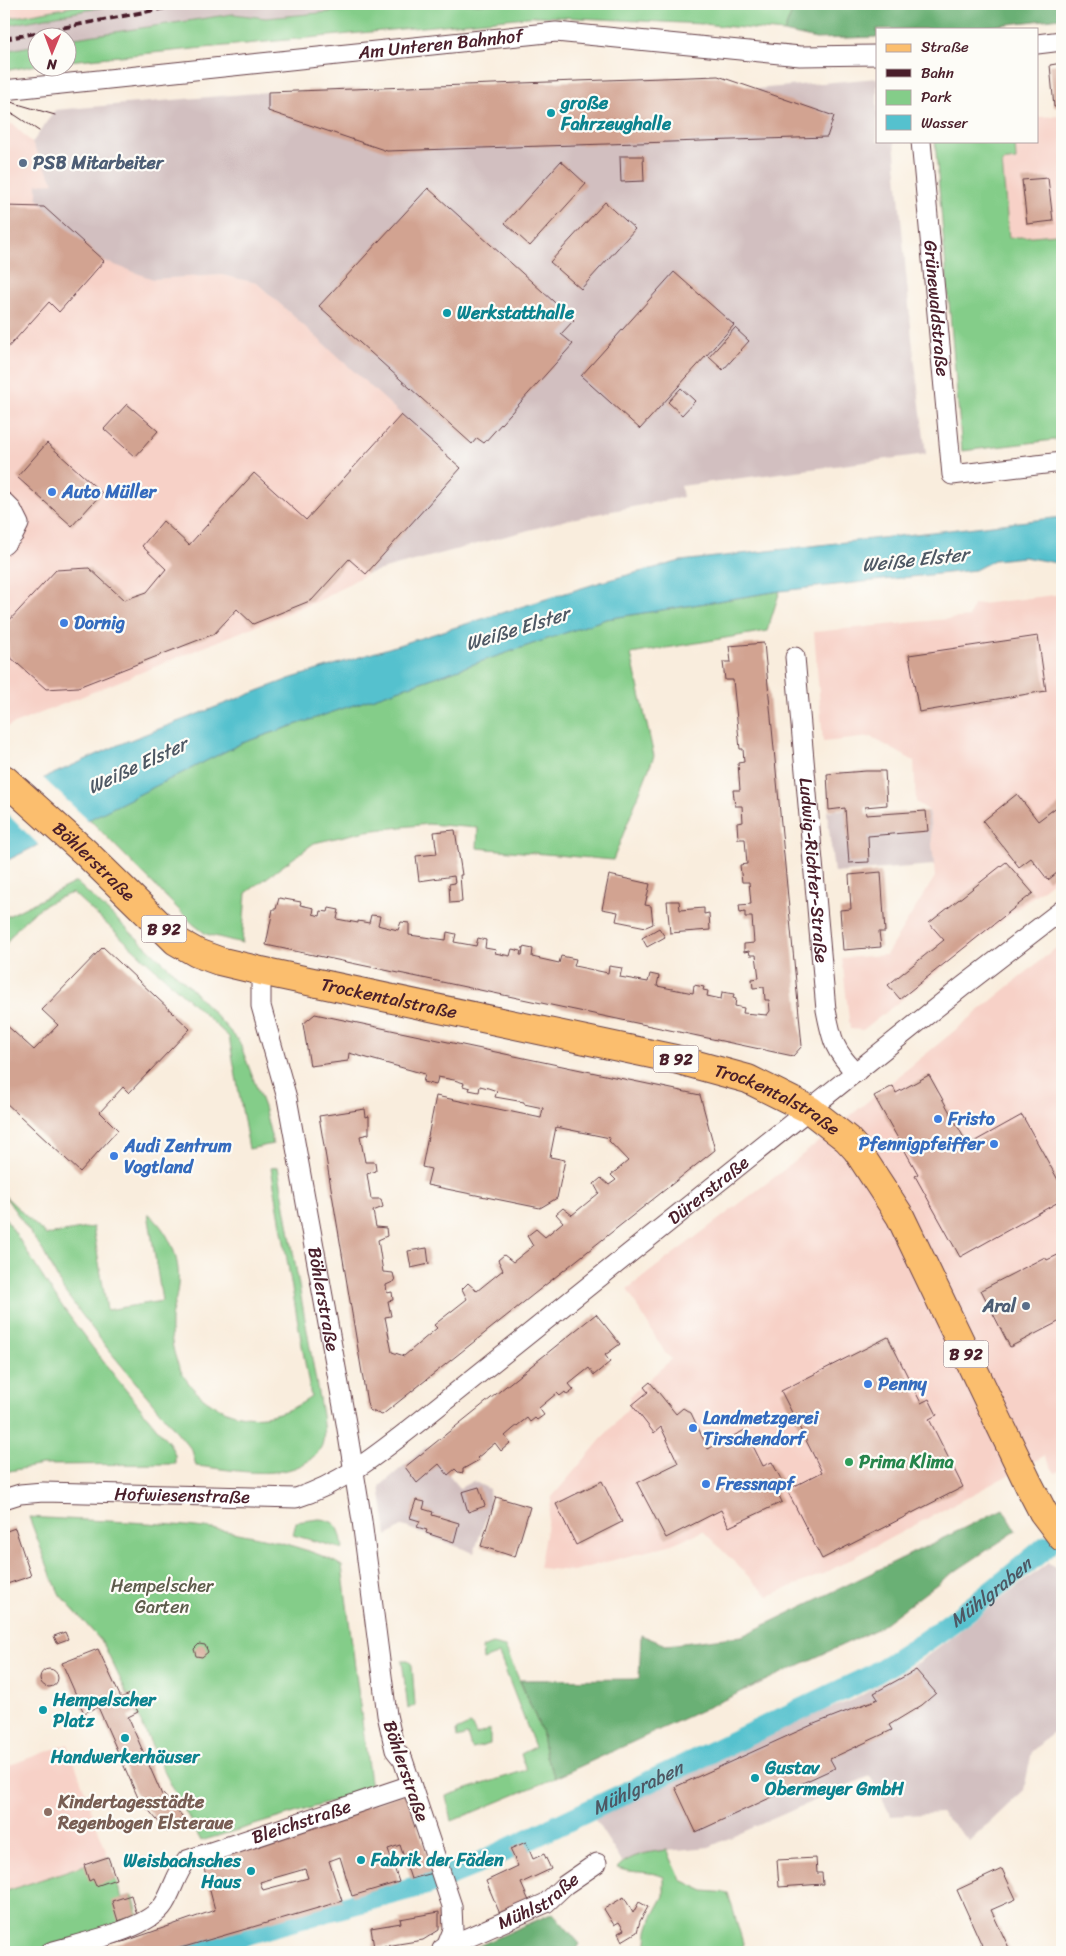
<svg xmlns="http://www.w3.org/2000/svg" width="1066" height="1956" font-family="Sriracha,sans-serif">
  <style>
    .built { fill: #f7d1c7 }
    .industrial { fill: #d2bfc0 }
    .green { fill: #84cd89; stroke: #67765a }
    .forest { fill: #6bb075; stroke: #5a6850 }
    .water { fill: #55c1ce; stroke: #50707c }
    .pier { fill: #f9eddd }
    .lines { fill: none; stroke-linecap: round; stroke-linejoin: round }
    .canal { stroke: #55c1ce; stroke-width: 22 }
    .building { fill: #d2a391; fill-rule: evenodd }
    .street-casing { stroke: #643e46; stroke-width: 21 }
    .primary-casing { stroke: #643e46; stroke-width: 30 }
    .street { stroke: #fff; stroke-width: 19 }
    .primary { stroke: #fbbe6e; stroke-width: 28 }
    .tram { stroke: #4a1f2b; stroke-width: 1 }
    .rail { stroke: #4a1f2b; stroke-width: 4; stroke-dasharray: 8 4; stroke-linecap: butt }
    .culture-dot { fill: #0f9aa8; stroke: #fdfcf7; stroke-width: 2 }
    .service-dot { fill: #5c6f8a; stroke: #fdfcf7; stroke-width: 2 }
    .shop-dot { fill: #3f7fe0; stroke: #fdfcf7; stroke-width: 2 }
    .leisure-dot { fill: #2e9e5b; stroke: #fdfcf7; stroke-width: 2 }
    .education-dot { fill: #8d6e63; stroke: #fdfcf7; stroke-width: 2 }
    .labels { text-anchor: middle; stroke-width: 4.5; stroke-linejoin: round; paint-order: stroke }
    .shield { fill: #fdfcf7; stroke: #806168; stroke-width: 1 }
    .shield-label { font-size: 16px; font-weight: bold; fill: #4a1f2b }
    .street-label { font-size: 18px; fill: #4a1f2b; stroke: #fdfcf7 }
    .culture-label { font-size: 18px; font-weight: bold; fill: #0d838f; stroke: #fdfcf7; text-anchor: start }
    .service-label { font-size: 18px; font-weight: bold; fill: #4e5e75; stroke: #fdfcf7; text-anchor: start }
    .shop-label { font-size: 18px; font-weight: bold; fill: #366cbe; stroke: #fdfcf7; text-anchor: start }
    .leisure-label { font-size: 18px; font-weight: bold; fill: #27864d; stroke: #fdfcf7; text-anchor: start }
    .park-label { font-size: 18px; fill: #5e5c4c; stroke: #fdfcf7 }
    .education-label { font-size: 18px; font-weight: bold; fill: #785e54; stroke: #fdfcf7; text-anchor: start }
    .water-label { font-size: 19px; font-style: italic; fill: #4e5864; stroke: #fdfcf7 }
  </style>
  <rect width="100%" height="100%" fill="#fdfcf7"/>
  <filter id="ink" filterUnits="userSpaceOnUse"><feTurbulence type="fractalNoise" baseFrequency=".02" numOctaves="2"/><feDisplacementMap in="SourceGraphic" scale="10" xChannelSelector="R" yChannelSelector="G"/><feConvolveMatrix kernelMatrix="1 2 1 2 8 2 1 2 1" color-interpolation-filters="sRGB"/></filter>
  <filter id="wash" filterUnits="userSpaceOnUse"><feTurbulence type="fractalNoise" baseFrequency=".0096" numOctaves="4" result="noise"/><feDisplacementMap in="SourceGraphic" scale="20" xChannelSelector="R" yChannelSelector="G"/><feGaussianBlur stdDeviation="1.12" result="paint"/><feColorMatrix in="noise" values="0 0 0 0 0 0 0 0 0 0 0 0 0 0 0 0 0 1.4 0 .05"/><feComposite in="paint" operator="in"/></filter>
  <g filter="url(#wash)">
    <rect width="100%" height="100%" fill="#f9eddd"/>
    <!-- built -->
    <path class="built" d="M4,4H87L4,19Z
      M1062,116V246L1056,234L1009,238L1002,162L1016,160L1015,141H1037V117Z
      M4,122L14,125L32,143L55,183L153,279L222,275L257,283L461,468L366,574L322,599L4,728Z
      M1062,594V874L863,1030L850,1029L842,958L886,955L935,877L929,811L916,802L914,761L871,737L823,742L814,632L969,617L973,605Z
      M1062,943V1469L1055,1473L1044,1456L825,1573L768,1596L703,1531L669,1545L573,1571L539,1568L552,1497L628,1408L630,1396L672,1359L665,1353L627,1289L780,1173Z
      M68,1744L108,1857L4,1892V1767Z"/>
    <!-- industrial -->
    <path class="industrial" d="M119,4H415L266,18L233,14L68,39L38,38L37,45L4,51V26Z
      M718,76L756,89L877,78V141H894L912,339L926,454L681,486L683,497L566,520L366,574L460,468L257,283L222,275L153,279L104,261L44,207L37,197V184L54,183L32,143L55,110L268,92Z
      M865,807L866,815L929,811L934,865L834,873L827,811Z
      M426,1447L460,1488L473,1481L489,1489L490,1505L474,1553L403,1526L387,1536L380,1486Z
      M1048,1563L1062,1571V1725L1032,1751L1024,1790L970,1841L941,1813L891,1816L870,1776L709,1847L645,1853L622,1862L595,1820L675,1773L807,1717L855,1699L919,1662Z"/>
    <!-- green -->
    <path class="green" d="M87,4H119L4,26V19Z
      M415,4H791L793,9L784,32L703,24L538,16L68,61V39L75,38L233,14L266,18Z
      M37,45V65L4,71V51Z
      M935,141H1015L1016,160L1002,162L1009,238L1056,234L1062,246V439L962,451Z
      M780,591L767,631L631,654L654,756L613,860L477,848L478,828L428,824L366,831L314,843L246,893L242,943L206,934L193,924L89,819L242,743L606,619Z
      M76,882L189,986L239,1041L264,1107L273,1144L249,1149L229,1037L73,893C42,902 20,920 4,947V918Z
      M278,1167L322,1415C323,1426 326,1440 320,1449C295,1486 233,1469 196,1466L192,1450L107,1348L64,1291L43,1251L4,1195L46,1235L93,1227L107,1310L162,1301L148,1213C170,1232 183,1262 177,1292C176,1302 171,1311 171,1321C169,1366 192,1401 235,1414C261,1421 289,1413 311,1397L271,1168Z
      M4,1216C20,1239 33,1263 49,1287C86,1342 128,1393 170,1444L175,1455V1464L42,1465L4,1472Z
      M29,1517C115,1523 202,1520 286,1544C305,1550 325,1555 342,1566L371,1790L201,1841L166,1775L103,1643L60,1595L51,1575Z
      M319,1519C339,1520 341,1532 343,1549L293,1535L296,1522Z
      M492,1644L505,1647L541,1730L546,1756L555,1778L452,1821L446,1796L526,1770L521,1754L535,1747L499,1654L483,1660L482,1648Z
      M402,1660H408L412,1665L415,1705L408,1709Z
      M471,1724L476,1735L490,1729V1744L472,1749L467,1735L457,1738L456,1731Z
      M667,1850L681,1880L704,1891L728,1893L743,1943L741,1952H646L648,1931L652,1918L664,1896V1877C649,1870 633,1874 617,1868C629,1855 649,1852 667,1850Z
      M108,1857L122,1898L133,1895L140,1921L40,1952H4V1892Z"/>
    <!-- forest -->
    <path class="forest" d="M791,4H1058L1061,18L965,29H877V37L816,39L784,32L793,9Z
      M1003,1509L1016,1531L945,1578L877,1629L555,1778L546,1756L541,1730L520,1680L639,1679L641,1635L666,1645L742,1636Z
      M553,1913L580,1944L575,1952H465Z"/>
    <!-- water -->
    <path class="water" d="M1062,517V564L1024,557L994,560L975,570L780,591L606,619L242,743L4,862V796L125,742L289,679L601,582L681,561Z"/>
    <!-- pier -->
    <path class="pier" d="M41,776L90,822L40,846L4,811V793Z"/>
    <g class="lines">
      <!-- canal -->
      <path class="canal" id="s1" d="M189,1952L280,1924L427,1884L479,1863L869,1677C933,1640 990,1594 1047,1546"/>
    </g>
    <g id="blocks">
      <!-- building -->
      <path class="building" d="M1062,63V106L1054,107L1050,65Z
        M718,76L834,116L827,137L387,151L268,111V92Z
        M620,156H643L644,181L621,182Z
        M561,161L586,184L530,246L505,223Z
        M1048,178L1053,221L1027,224L1022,180Z
        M428,188L574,320L561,334L573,344L484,443L477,438L472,444L319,306Z
        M605,202L635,229L581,289L550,262Z
        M4,206L44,207L104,261L59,312L49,302L4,352Z
        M674,272L734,325L640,429L581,376Z
        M735,328L749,341L723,370L709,357Z
        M681,388L695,401L682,415L668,402Z
        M127,404L158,431L135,457L104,429Z
        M401,415L461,468L366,574L349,559L312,600L253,624L237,609L214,634L78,687L46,689L9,656L7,623L56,570L89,568L124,600L147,592L166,569L142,546L163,521L189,545L254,473L306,520Z
        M47,443L102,493L72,526L17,477Z
        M1038,636L1046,691L919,712L909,655Z
        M764,643L802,1046L793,1056L266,945L273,909H276L279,898L301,902L300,905L314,908L313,914L320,916L321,911L328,912L329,908L339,910L337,919L358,923V921L369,923L371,915L380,916L378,925L381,926L398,930L401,922L409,923V935L446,940L447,932L456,934L454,942L476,946L478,938L486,940L485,948L496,950L495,953L510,956L512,949L521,951L520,955H522L523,947L533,949L532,957L559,963L561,956L576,959L574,966L608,973L609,966L622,968L620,977L648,982L650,974L659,976L657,986L693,993L694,985L704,987L703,990L708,991L707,996L721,999L722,992L734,994L733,998L736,999L735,1006L744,1008L743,1013L767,1015L770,1011L769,1000H765L764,987L753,988L752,979L759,978L756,955H750L749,951L744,952V944L754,943L752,917H745V912L740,913L739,905L751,904L749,882H742L740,865L747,864L745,839H738L737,823L743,822L742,806H735L733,790H740L738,763L744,762L743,749H740L733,680H725L723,662H731L729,646Z
        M866,771H885L887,805L865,807L866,815L926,811L928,831L868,836L869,862L849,863L845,808L829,810L827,774Z
        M1017,794L1038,821L1062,803V869L1048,880L1031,858L1019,867L983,821Z
        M455,830L462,875H460L462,902L450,903L449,884L455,883L454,876L419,881L416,856L437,854L434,832Z
        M1006,862L1033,893L900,999L888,985L944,940L929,923Z
        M881,872L885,932H879L881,947L843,950L840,910L851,909L849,875Z
        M609,875L650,884L645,905L651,906L653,924L646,927L616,921L618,912L602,909Z
        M667,901H679L680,910L704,908V914L709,913L710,930L670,933Z
        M659,928L665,937L647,947L642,938Z
        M103,947L190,1029L129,1093L123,1087L100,1112L118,1130L80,1172L4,1101V1023L34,1050L58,1025L42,1010Z
        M315,1014L700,1095L715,1150L382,1415L369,1410L367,1403L319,1116L365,1109L366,1117L369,1116V1134L360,1136L365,1162H375L376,1171L367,1174L371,1199H381L383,1207L373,1211L376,1227L386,1228L387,1236L378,1240L383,1272L393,1273L395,1281L386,1285L387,1293L392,1292L393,1300L388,1301L391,1316L385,1317L392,1352L404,1356L437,1328L434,1325L467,1299L462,1289L468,1283L477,1291L503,1270L498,1260L504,1255L513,1262L533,1246L527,1236L536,1229L545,1237L563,1222L556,1214L563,1208L572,1215L599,1193L594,1184L601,1178L609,1185L616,1180L611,1175L628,1161L609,1141L610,1138L556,1127L550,1157L565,1160L557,1198L540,1208L427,1185L431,1169L422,1167L436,1096L541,1118L543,1108L524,1104V1102L495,1097L497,1091L488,1088L480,1086L479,1092L469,1090L470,1088L463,1086L464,1083L454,1080L438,1077L436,1085L423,1082L425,1074L349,1053L348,1061L310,1066L303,1024Z
        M929,1075L968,1145L1022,1115L1062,1187V1200L960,1257L915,1176L918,1174L874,1096L893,1086L896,1093Z
        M427,1248L429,1264L411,1268L408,1251Z
        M1062,1253V1320L1010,1347L981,1290L1045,1257L1047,1260Z
        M596,1314L620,1344L605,1355L610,1362L594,1375L589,1368L569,1384L574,1390L567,1395L565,1392L560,1396L557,1393L539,1408L544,1415L537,1420L535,1418L530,1422L527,1418L513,1429L505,1436L510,1443L501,1451L495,1443L477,1458L479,1460L463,1469V1473L458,1472L455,1469L448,1475L439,1464L417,1483L405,1467Z
        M888,1337L921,1403L929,1399L937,1415L929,1419L963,1487L822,1559L787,1490L822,1472L781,1391Z
        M650,1382L676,1414L683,1408L691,1413L708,1449L745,1430L763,1466L772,1462L782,1481L774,1485L782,1502L729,1527L721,1510L666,1538L637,1483L678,1463L661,1427L654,1433L632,1405L648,1392L644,1387Z
        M602,1481L622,1522L576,1545L556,1504Z
        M479,1487L485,1506L468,1512L462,1492Z
        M496,1497L530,1507L515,1557L481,1546Z
        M416,1500L425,1502L423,1509L433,1512L432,1515L459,1523L454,1542L426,1533L427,1530L417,1527L420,1521L410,1518Z
        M15,1528L31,1576L4,1585V1532Z
        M65,1632L68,1639L57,1643L54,1636Z
        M199,1644L205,1645L208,1652L202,1657L196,1656L194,1649Z
        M98,1649L121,1698L130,1694L138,1712L128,1717L162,1795L163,1794L183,1817L167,1832L146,1807L143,1809L98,1707L84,1713L62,1663Z
        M40 1678a9 9 0 1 1 18 0a9 9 0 1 1-18 0Z
        M916,1670L936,1693L922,1705L889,1725L892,1730L830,1759L835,1768L696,1832L675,1787L814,1724L878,1699L874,1693Z
        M406,1793L433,1873L411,1879L400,1845L388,1849L399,1882L352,1896L340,1857L329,1861L342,1901L167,1952H77L126,1941L215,1910L202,1860ZM305,1869L308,1878L263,1890L260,1882Z
        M526,1842L533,1859L544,1854L551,1869L521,1883L529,1901L500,1914L486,1881L518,1866L510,1849Z
        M108,1857L116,1879L96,1886L93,1879L89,1881L84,1865Z
        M816,1858L817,1873H822L823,1884L779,1887L777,1860Z
        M1002,1869L1016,1899L991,1910L1011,1952H985L957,1890Z
        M131,1895L137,1915L118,1921L112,1901Z
        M624,1897L633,1913L639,1902L648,1907L640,1921L637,1932L622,1941L618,1933L624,1930L619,1922L614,1925L604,1909Z
        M439,1912V1930L423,1940L374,1948L371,1928L401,1923L400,1919Z"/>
    </g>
  </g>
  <g filter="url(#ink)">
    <use href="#blocks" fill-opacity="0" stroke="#643e46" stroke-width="1"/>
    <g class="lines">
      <defs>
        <g id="street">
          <path d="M1037,44L1062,41"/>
          <path id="s2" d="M4,90L556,32L800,56L877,55"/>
          <path id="s3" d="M921,141L952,475L1062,462"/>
          <path d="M4,502L12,510L19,524L14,534L4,545"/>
          <path id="s4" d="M795,657L826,1010C832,1041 834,1050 856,1073"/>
          <path id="s5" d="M261,971V1006L287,1098L346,1423L362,1521L387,1715L395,1750L403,1760L452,1906L453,1930L447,1945"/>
          <path id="s6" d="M4,1499L20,1494L43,1492L296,1498C341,1484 378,1454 415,1425L962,987L1062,910"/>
          <path id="s7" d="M442,1949L546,1903L565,1885L597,1863"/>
          <path id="s8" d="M50,1952C80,1943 148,1930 164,1904C173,1890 176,1873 187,1860L411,1785"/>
        </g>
        <g id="primary">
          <path id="s9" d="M4,779L86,853L176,941L197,953L219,961L261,971L675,1059L748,1079L810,1110L847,1139L857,1150L900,1216L1029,1485L1043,1512L1062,1537"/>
        </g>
      </defs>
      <!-- street casing -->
      <use href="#street" class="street-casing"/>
      <!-- primary casing -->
      <use href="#primary" class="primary-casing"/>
      <!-- street -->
      <use href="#street" class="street"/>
      <!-- primary -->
      <use href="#primary" class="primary"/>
      <!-- tram -->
      <path class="tram" d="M4,100L55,115
        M4,111L15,115L39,131"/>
      <!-- rail -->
      <path class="rail" d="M4,39L186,4"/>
    </g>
  </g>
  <!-- markers -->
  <g class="culture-dot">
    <circle cx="551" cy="113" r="5"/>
    <circle cx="447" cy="313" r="5"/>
    <circle cx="43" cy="1710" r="5"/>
    <circle cx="125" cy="1738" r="5"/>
    <circle cx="755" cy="1778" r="5"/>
    <circle cx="361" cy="1860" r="5"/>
    <circle cx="251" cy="1871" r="5"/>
  </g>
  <g class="service-dot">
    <circle cx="23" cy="163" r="5"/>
    <circle cx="1026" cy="1306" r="5"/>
  </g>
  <g class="shop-dot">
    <circle cx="52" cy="492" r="5"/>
    <circle cx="64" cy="623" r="5"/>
    <circle cx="938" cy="1119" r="5"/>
    <circle cx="994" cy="1144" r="5"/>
    <circle cx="114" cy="1156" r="5"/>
    <circle cx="868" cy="1384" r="5"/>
    <circle cx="693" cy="1428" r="5"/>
    <circle cx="706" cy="1484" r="5"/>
  </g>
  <circle class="leisure-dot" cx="849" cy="1462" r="5"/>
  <circle class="education-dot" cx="48" cy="1812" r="5"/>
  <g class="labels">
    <!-- shield labels -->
    <g class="shield">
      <rect x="141.5" y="915.5" width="45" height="27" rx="4"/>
      <rect x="653.5" y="1045.5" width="45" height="27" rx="4"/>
      <rect x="943.5" y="1340.5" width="45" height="27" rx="4"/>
    </g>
    <g class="shield-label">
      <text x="164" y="935">B 92</text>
      <text x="676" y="1065">B 92</text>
      <text x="966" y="1360">B 92</text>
    </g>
    <!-- street labels -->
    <g class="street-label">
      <text dy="6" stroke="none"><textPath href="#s2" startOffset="439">Am Unteren Bahnhof</textPath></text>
      <text dy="6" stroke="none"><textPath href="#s3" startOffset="168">Grünewaldstraße</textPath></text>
      <text dy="6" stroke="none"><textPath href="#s9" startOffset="122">Böhlerstraße</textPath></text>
      <text dy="6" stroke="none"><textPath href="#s4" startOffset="214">Ludwig-Richter-Straße</textPath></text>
      <text dy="6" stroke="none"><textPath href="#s9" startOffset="458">Trockentalstraße</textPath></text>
      <text dy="6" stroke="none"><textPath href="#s9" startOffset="861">Trockentalstraße</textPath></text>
      <text dy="6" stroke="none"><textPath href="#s6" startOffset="809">Dürerstraße</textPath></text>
      <text dy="6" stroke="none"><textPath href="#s5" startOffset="335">Böhlerstraße</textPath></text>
      <text dy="6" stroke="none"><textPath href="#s6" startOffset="179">Hofwiesenstraße</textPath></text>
      <text transform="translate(406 1771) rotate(71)" y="6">Böhlerstraße</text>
      <text dy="6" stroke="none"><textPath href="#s8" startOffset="296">Bleichstraße</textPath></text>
      <text dy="6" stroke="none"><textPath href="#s7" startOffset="108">Mühlstraße</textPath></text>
    </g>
    <!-- culture labels -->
    <g class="culture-label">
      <text x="561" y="109">große<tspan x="561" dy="21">Fahrzeughalle</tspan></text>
      <text x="457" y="319">Werkstatthalle</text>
      <text x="53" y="1706">Hempelscher<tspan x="53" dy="21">Platz</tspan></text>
      <text x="125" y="1763" text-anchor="middle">Handwerkerhäuser</text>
      <text x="765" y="1774">Gustav<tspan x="765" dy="21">Obermeyer GmbH</tspan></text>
      <text x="371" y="1866">Fabrik der Fäden</text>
      <text x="241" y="1867" text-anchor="end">Weisbachsches<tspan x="241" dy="21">Haus</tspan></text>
    </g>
    <!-- service labels -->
    <g class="service-label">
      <text x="33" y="169">PSB Mitarbeiter</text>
      <text x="1016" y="1312" text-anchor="end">Aral</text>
    </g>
    <!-- shop labels -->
    <g class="shop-label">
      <text x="62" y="498">Auto Müller</text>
      <text x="74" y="629">Dornig</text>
      <text x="948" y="1125">Fristo</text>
      <text x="984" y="1150" text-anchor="end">Pfennigpfeiffer</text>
      <text x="124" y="1152">Audi Zentrum<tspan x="124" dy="21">Vogtland</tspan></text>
      <text x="878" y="1390">Penny</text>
      <text x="703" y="1424">Landmetzgerei<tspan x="703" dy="21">Tirschendorf</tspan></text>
      <text x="716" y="1490">Fressnapf</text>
    </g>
    <!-- leisure labels -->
    <g class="leisure-label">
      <text x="859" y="1468">Prima Klima</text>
    </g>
    <!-- park labels -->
    <g class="park-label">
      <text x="162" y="1592">Hempelscher<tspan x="162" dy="21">Garten</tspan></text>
    </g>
    <!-- education labels -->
    <g class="education-label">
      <text x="58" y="1808">Kindertagesstädte<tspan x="58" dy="21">Regenbogen Elsteraue</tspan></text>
    </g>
    <!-- water labels -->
    <g class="water-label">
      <text transform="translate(915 559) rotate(-6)" y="7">Weiße Elster</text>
      <text transform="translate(517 628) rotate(-17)" y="7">Weiße Elster</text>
      <text transform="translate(137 765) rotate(-25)" y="7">Weiße Elster</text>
      <text dy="7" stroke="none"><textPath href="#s1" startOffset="884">Mühlgraben</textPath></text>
      <text dy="7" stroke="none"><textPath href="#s1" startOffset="479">Mühlgraben</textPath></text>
    </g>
  </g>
  <!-- margin -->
  <rect width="1066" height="1956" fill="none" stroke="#fdfcf7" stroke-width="20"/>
  <!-- legend -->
  <rect x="876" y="28" width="162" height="115" fill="#fdfcf7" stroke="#b5a4a5"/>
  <rect x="886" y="44" width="25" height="8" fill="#fbbe6e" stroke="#b5a4a5"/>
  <text x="921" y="52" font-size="15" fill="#4a1f2b">Straße</text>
  <rect x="886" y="69" width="25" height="8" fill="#4a1f2b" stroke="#b5a4a5"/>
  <text x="921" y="78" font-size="15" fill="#4a1f2b">Bahn</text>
  <rect x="886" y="90" width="25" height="15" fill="#84cd89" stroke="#b5a4a5"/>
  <text x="921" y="102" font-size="15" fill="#4a1f2b">Park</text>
  <rect x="886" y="115" width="25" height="15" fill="#55c1ce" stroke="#b5a4a5"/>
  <text x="921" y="128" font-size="15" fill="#4a1f2b">Wasser</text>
  <!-- north arrow -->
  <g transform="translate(52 52) rotate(181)"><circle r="24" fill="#fdfcf7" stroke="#b5a4a5"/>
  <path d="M0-4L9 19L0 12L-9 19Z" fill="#d1495b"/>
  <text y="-8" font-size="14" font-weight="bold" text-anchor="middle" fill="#4a1f2b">N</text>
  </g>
</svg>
